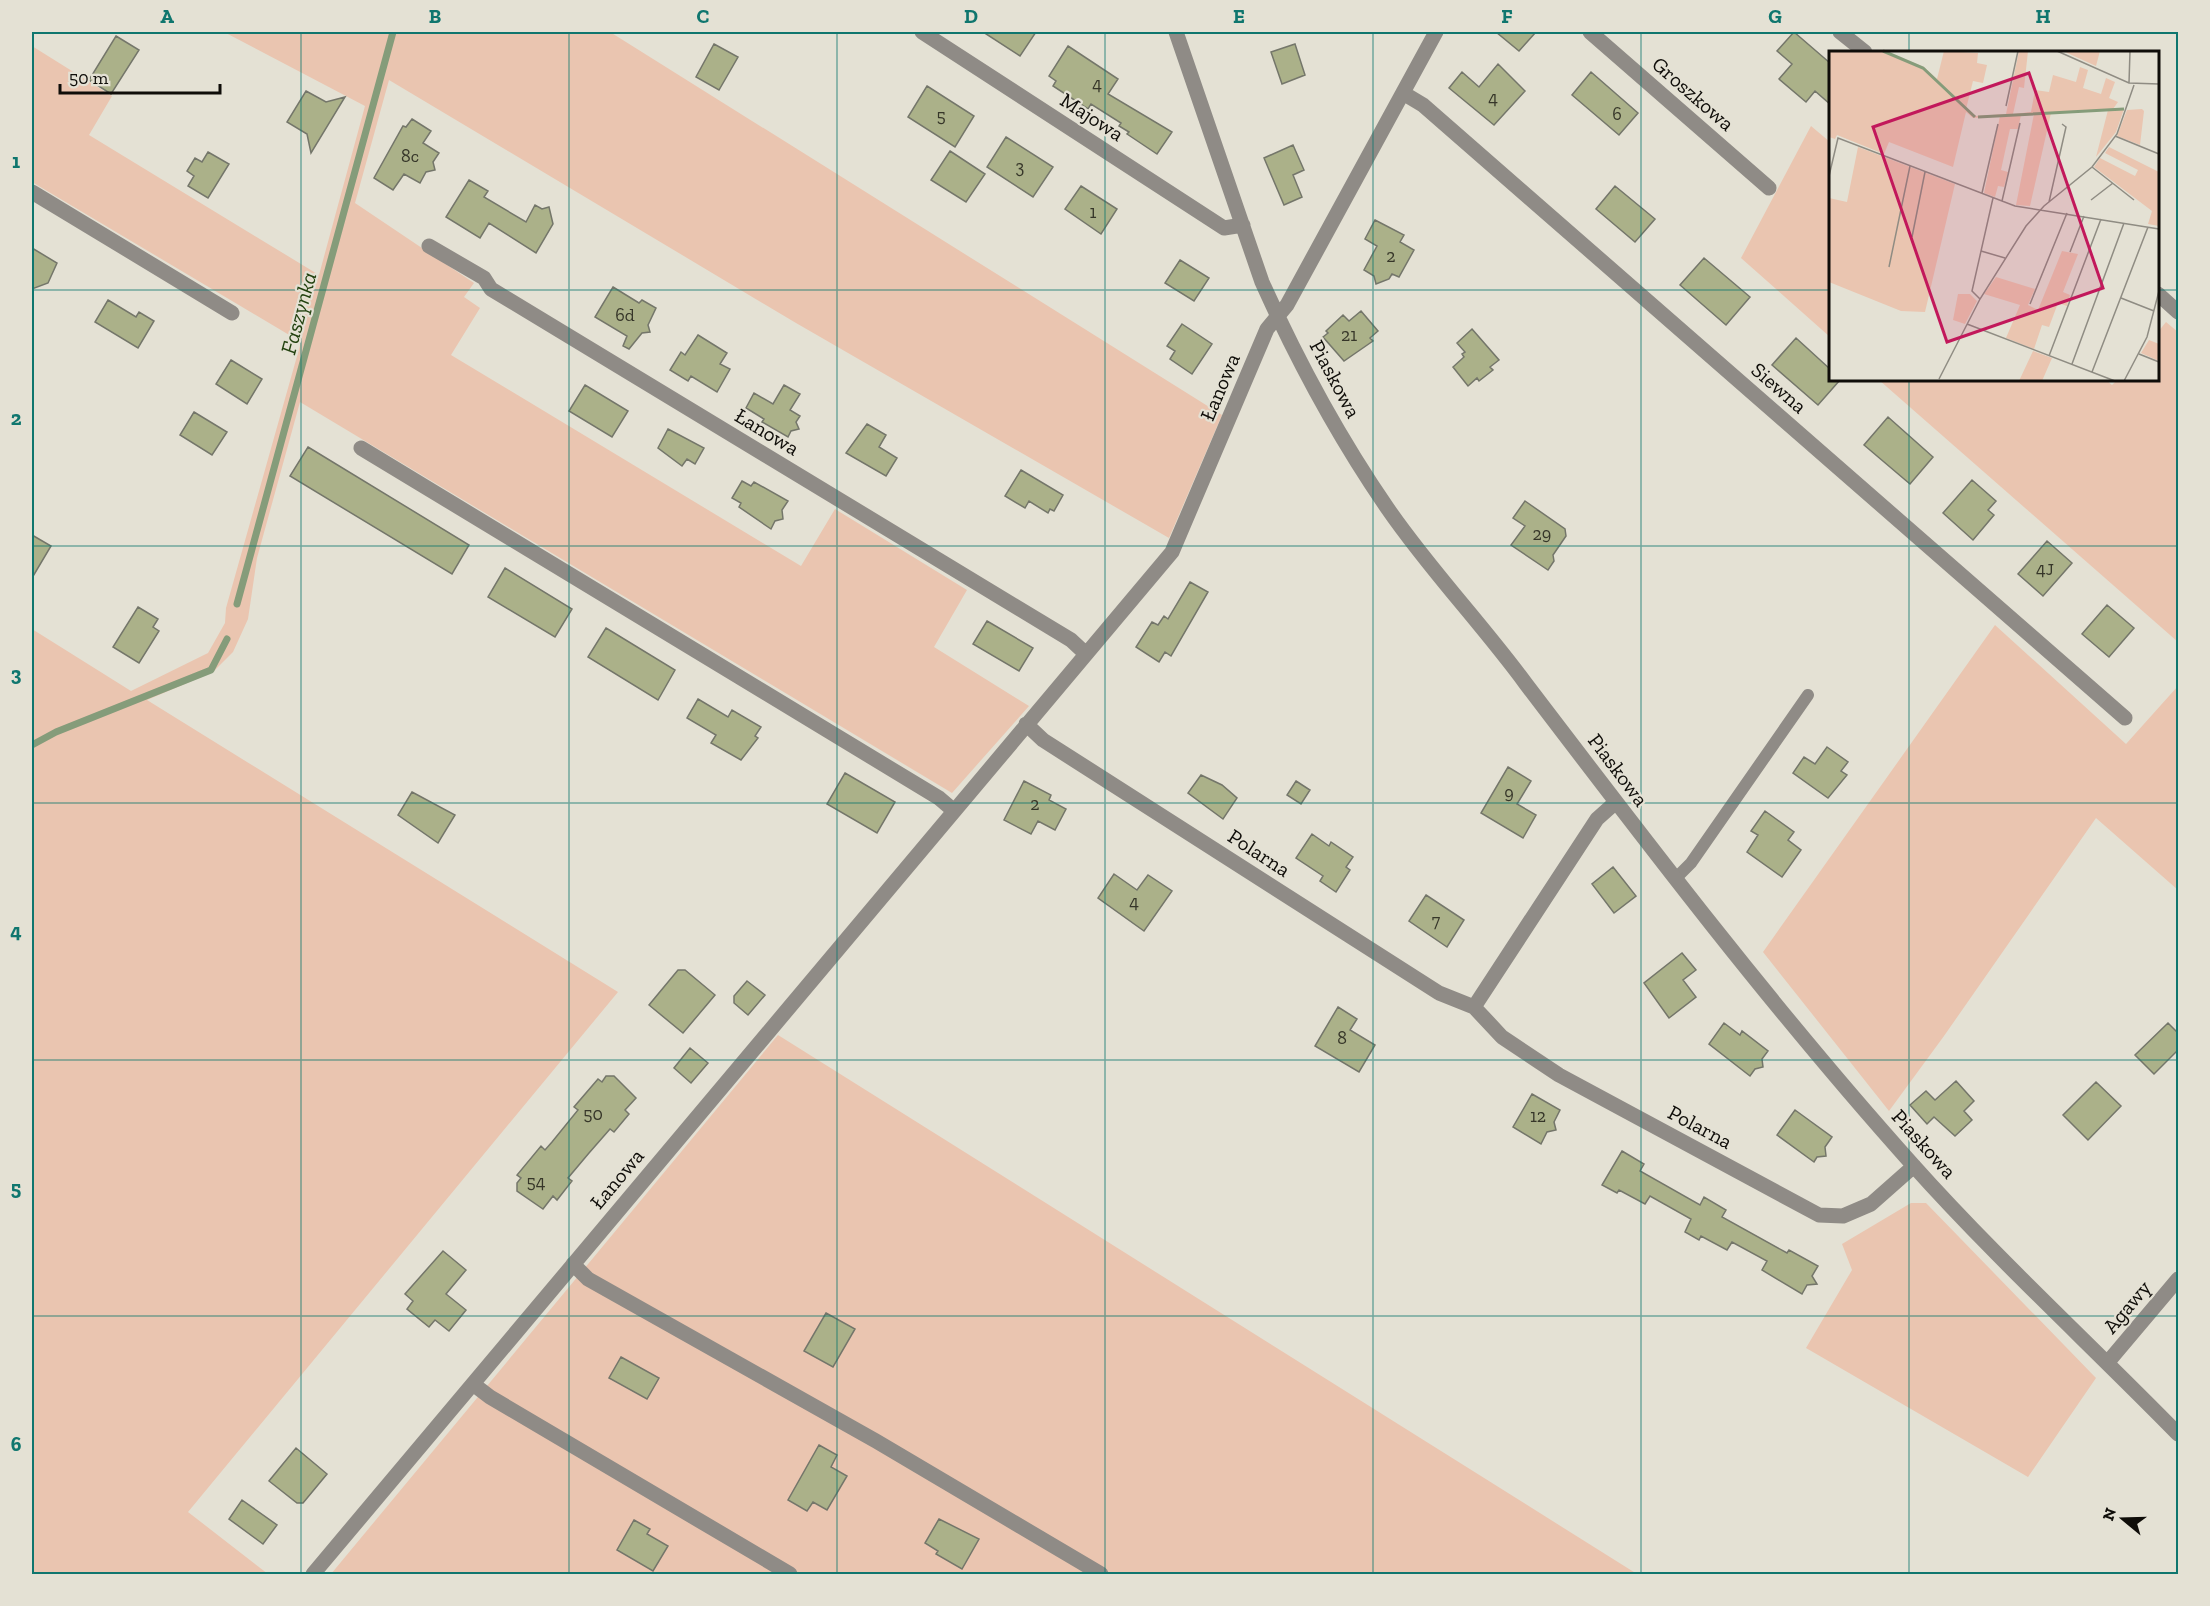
<svg xmlns="http://www.w3.org/2000/svg" width="2210" height="1606" font-family="'Zilla Slab',serif">
  <style>
    .green { fill: #eac5b0 }
    .lines { fill: none; stroke-linecap: round; stroke-linejoin: round }
    .stream { stroke: #859c7a; stroke-width: 7 }
    .building { fill: #abb189; stroke: #74766a; stroke-width: 1.5 }
    .service { stroke: #8f8b86; stroke-width: 12 }
    .minor { stroke: #8f8b86; stroke-width: 15 }
    .grid { fill: none; stroke: #0f766e; stroke-width: 1.5; stroke-opacity: 0.55 }
    .labels { text-anchor: middle; stroke-width: 4.5; stroke-linejoin: round; paint-order: stroke }
    .number-label { font-size: 18px; fill: #363629 }
    .street-label { font-size: 21px; fill: #0f0d09; stroke: #e4e1d4 }
    .water-label { font-size: 22px; font-style: italic; fill: #234210; stroke: #e4e1d4 }
    .inset-river { fill: none; stroke: #859c7a; stroke-width: 3 }
    .inset-road { fill: none; stroke: #8f8c83; stroke-width: 1.5 }
    .view { fill: #c2185b; fill-opacity: 0.15; stroke: #c2185b; stroke-width: 3 }
    .inset-edge { fill: none; stroke: #0f0d09; stroke-width: 3 }
    .neatline { fill: none; stroke: #0f766e; stroke-width: 2 }
    .grid-label { font-size: 20px; text-anchor: middle; font-weight: bold; fill: #0f766e }
  </style>
  <rect width="100%" height="100%" fill="#e4e1d4"/>
  <!-- green -->
  <path class="green" d="M224,32H610L1222,415L1169,538L796,323L389,80L355,203L474,283L464,297L480,308L451,355L801,566L835,509L967,590L934,647L1029,706L952,793L300,402L257,558L248,619L233,652L213,672L147,700L618,992L188,1512L268,1574H32V629L131,691L208,653L225,623L226,608L301,342L32,182V46L112,96L89,135L319,275L365,106Z
    M1811,126L1830,142V337L1741,258Z
    M2166,322L2178,332V642L1879,380H2106L2112,385L2117,380H2158V332Z
    M1995,625L2126,744L2178,686V890L2096,818L1944,1036L1889,1111L1763,952Z
    M778,1035L1637,1574H331Z
    M1911,1203H1926L2096,1378L2028,1477L1806,1348L1852,1270L1842,1244Z"/>
  <g class="lines">
    <!-- stream -->
    <path class="stream" d="M237,604L393,32
      M32,745L56,732L211,670L227,639"/>
  </g>
  <!-- building -->
  <path class="building" d="M983,32H1036L1020,56Z
    M1496,32H1536L1519,51Z
    M1794,32L1830,63V104L1815,91L1806,102L1779,79L1792,64L1777,51Z
    M116,36L139,50L111,94L89,80Z
    M714,44L738,57L719,90L696,77Z
    M1295,44L1305,75L1282,84L1271,52Z
    M1068,46L1118,79L1108,94L1172,132L1157,154L1127,134L1129,132L1119,126L1121,123L1091,104L1088,109L1053,86L1056,81L1049,76Z
    M1498,64L1525,91L1494,125L1449,88L1462,72L1479,87Z
    M1591,72L1638,113L1619,135L1572,95Z
    M927,86L974,116L955,147L908,117Z
    M306,91L326,102L345,97L311,153L307,134L287,122Z
    M412,119L431,131L423,143L439,153L433,162L435,170L426,172L420,183L404,174L393,190L374,178L403,126L406,127Z
    M1006,137L1053,167L1033,197L987,167Z
    M1293,145L1304,170L1293,175L1302,197L1284,205L1264,158Z
    M950,151L985,174L966,202L931,180Z
    M208,152L229,164L208,198L188,186L194,176L187,171L195,158L202,162Z
    M469,180L488,191L484,197L526,222L535,205L542,209L549,207L553,224L536,253L489,223L480,238L446,217Z
    M1081,186L1117,209L1101,234L1065,209Z
    M1615,186L1655,219L1635,242L1596,209Z
    M1375,220L1404,235L1400,242L1414,250L1399,277L1392,274L1389,279L1376,284L1374,276L1364,270L1377,246L1365,239Z
    M32,248L57,263L48,283L32,289Z
    M1704,258L1750,297L1726,325L1680,285Z
    M1180,260L1209,278L1194,301L1165,283Z
    M613,287L639,303L642,300L656,308L648,325L650,332L642,333L629,349L623,346L627,336L595,317Z
    M108,300L136,317L139,312L154,321L138,348L95,322Z
    M1361,311L1378,331L1370,338L1373,341L1344,361L1323,337L1328,333L1326,331L1343,315L1349,321Z
    M1182,324L1212,344L1192,374L1170,359L1175,351L1167,346Z
    M1472,329L1499,360L1490,367L1493,370L1479,381L1477,378L1468,386L1453,367L1464,357L1462,354L1465,352L1457,343Z
    M698,335L727,353L720,364L730,369L717,392L691,376L688,381L670,370L681,352L685,355Z
    M1796,338L1830,369V380H1840L1818,405L1772,365Z
    M231,360L262,379L247,404L216,384Z
    M585,385L628,411L612,437L569,411Z
    M784,385L800,394L790,410L800,416L796,422L799,429L791,431L788,437L762,422L764,419L746,408L754,393L773,404Z
    M194,412L227,432L212,455L180,435Z
    M1888,417L1933,457L1910,484L1864,445Z
    M867,424L886,435L879,447L897,458L886,476L846,453Z
    M668,429L704,448L695,464L687,459L682,466L658,448Z
    M308,447L469,545L452,574L290,476Z
    M1021,470L1063,495L1054,511L1050,509L1048,513L1029,501L1025,508L1005,496Z
    M1972,480L1996,501L1988,510L1994,515L1973,540L1943,513Z
    M742,481L751,486L754,482L788,501L782,510L783,519L775,521L771,529L739,507L741,503L732,498Z
    M1525,501L1565,529L1566,536L1553,555L1554,561L1548,570L1511,545L1525,526L1513,518Z
    M32,535L51,546L32,578Z
    M2047,541L2072,563L2043,596L2018,574Z
    M505,568L572,609L555,637L488,597Z
    M1190,582L1208,592L1171,656L1165,652L1159,662L1136,647L1152,622L1158,625L1164,616L1168,619Z
    M2107,605L2134,628L2109,657L2082,634Z
    M138,607L158,619L153,627L159,631L139,663L113,647Z
    M987,621L1033,648L1019,671L973,644Z
    M606,628L675,670L658,700L588,657Z
    M698,699L728,717L732,710L761,727L755,736L758,738L741,760L711,743L716,735L687,718Z
    M1827,747L1848,762L1841,771L1847,775L1828,798L1793,773L1804,757L1815,764Z
    M1508,767L1531,781L1517,804L1536,815L1523,838L1481,813Z
    M845,773L895,802L877,833L827,804Z
    M1201,775L1222,785L1237,798L1223,819L1188,793Z
    M1024,781L1051,795L1049,800L1066,809L1055,830L1038,821L1031,834L1004,820Z
    M1296,781L1310,790L1301,804L1287,795Z
    M412,792L455,815L438,843L398,815Z
    M1765,811L1794,832L1788,840L1801,850L1782,877L1747,852L1758,835L1751,831Z
    M1312,834L1329,846L1331,842L1353,857L1346,867L1350,870L1336,892L1320,881L1323,876L1296,858Z
    M1613,867L1636,896L1614,913L1592,884Z
    M1114,874L1137,890L1148,875L1172,891L1144,931L1098,898Z
    M1426,895L1464,920L1447,947L1409,921Z
    M1682,953L1696,970L1683,980L1696,997L1669,1018L1644,983Z
    M678,970H685L715,995L683,1033L649,1005Z
    M747,981L765,995L748,1015L734,1003V996Z
    M1338,1007L1357,1019L1350,1030L1375,1045L1359,1072L1315,1046Z
    M1724,1023L1740,1035L1742,1031L1768,1051L1762,1059L1763,1067L1755,1069L1750,1076L1709,1044Z
    M2168,1023L2178,1033V1050L2154,1074L2135,1055Z
    M690,1048L708,1063L691,1083L674,1068Z
    M606,1076H614L636,1098L625,1110L629,1114L614,1132L610,1129L589,1153L568,1178L572,1181L557,1200L553,1196L543,1209L517,1191V1183L521,1178L517,1175L541,1146L545,1150L552,1142L578,1110L574,1107L598,1079L602,1082Z
    M1956,1081L1974,1101L1964,1111L1972,1120L1955,1136L1934,1117L1927,1124L1910,1105L1926,1091L1935,1100Z
    M2096,1082L2121,1106L2088,1140L2063,1115Z
    M1532,1094L1560,1110L1554,1122L1556,1130L1547,1132L1541,1144L1513,1127Z
    M1795,1110L1832,1137L1825,1147L1826,1156L1817,1157L1814,1162L1777,1135Z
    M1622,1151L1644,1164L1640,1171L1700,1205L1704,1197L1726,1210L1722,1217L1787,1253L1789,1250L1818,1266L1812,1276L1817,1284L1807,1285L1802,1294L1762,1270L1767,1261L1732,1242L1727,1250L1701,1236L1699,1240L1685,1232L1691,1219L1650,1196L1645,1204L1619,1190L1617,1193L1602,1185Z
    M443,1251L466,1270L446,1294L466,1310L449,1331L435,1320L429,1327L407,1309L413,1301L405,1294Z
    M826,1313L855,1329L833,1367L804,1351Z
    M621,1357L659,1378L647,1399L609,1378Z
    M819,1445L837,1455L831,1467L847,1476L827,1510L813,1502L807,1511L788,1500Z
    M296,1448L327,1474L303,1503H297L269,1481Z
    M242,1500L277,1525L263,1544L229,1519Z
    M939,1519L979,1539L962,1569L936,1554L938,1551L925,1543Z
    M634,1520L650,1529L647,1534L668,1546L653,1571L617,1550Z"/>
  <g class="lines">
    <!-- service -->
    <path class="service" d="M1676,878L1691,863L1808,695"/>
    <!-- minor -->
    <path class="minor" d="M922,32L1224,228L1243,225
      M1176,32L1262,282C1297,360 1339,438 1388,509C1430,570 1482,624 1526,684C1650,847 1775,1011 1912,1164C1996,1258 2090,1344 2178,1434
      M1590,32L1769,188
      M1840,32L1865,52
      M1403,93L1423,105L2125,718
      M32,192L232,313
      M429,246L484,278L491,289L1071,640L1086,654
      M2158,294L2178,312
      M361,448L939,798L953,810
      M1026,724L1043,740L1439,993L1474,1007L1502,1037L1559,1075L1819,1215L1843,1216L1871,1204L1914,1166
      M1474,1007L1597,819L1616,802
      M573,1264L588,1279L876,1441L1101,1574
      M2108,1362L2178,1279
      M473,1384L490,1397L790,1574
      M313,1574L1172,552L1267,329L1287,305L1436,32"/>
  </g>
  <!-- grid -->
  <path class="grid" d="M301,32V1574M569,32V1574M837,32V1574M1105,32V1574M1373,32V1574M1641,32V1574M1909,32V52M32,290H1830M2158,290H2178M1909,380V1574M32,546H2178M32,803H2178M32,1060H2178M32,1316H2178"/>
  <g class="labels">
    <!-- number labels -->
    <g class="number-label">
      <text x="1097" y="90">4</text>
      <text x="1493" y="104">4</text>
      <text x="1617" y="120">6</text>
      <text x="941" y="122">5</text>
      <text x="410" y="162">8c</text>
      <text x="1020" y="173">3</text>
      <text x="1093" y="218">1</text>
      <text x="1391" y="262">2</text>
      <text x="625" y="321">6d</text>
      <text x="1349" y="341">21</text>
      <text x="1542" y="540">29</text>
      <text x="2045" y="575">4J</text>
      <text x="1509" y="799">9</text>
      <text x="1035" y="810">2</text>
      <text x="1134" y="908">4</text>
      <text x="1436" y="927">7</text>
      <text x="1342" y="1044">8</text>
      <text x="593" y="1120">50</text>
      <text x="1538" y="1122">12</text>
      <text x="536" y="1188">54</text>
    </g>
    <!-- street labels -->
    <g class="street-label">
      <text transform="translate(1693 94) rotate(41)" y="7">Groszkowa</text>
      <text transform="translate(1092 117) rotate(33)" y="7">Majowa</text>
      <text transform="translate(1335 379) rotate(62)" y="7">Piaskowa</text>
      <text transform="translate(1220 387) rotate(-67)" y="7">Łanowa</text>
      <text transform="translate(1779 388) rotate(41)" y="7">Siewna</text>
      <text transform="translate(767 432) rotate(31)" y="7">Łanowa</text>
      <text transform="translate(1618 770) rotate(53)" y="7">Piaskowa</text>
      <text transform="translate(1259 853) rotate(33)" y="7">Polarna</text>
      <text transform="translate(1700 1127) rotate(28)" y="7">Polarna</text>
      <text transform="translate(1924 1144) rotate(48)" y="7">Piaskowa</text>
      <text transform="translate(617 1179) rotate(-50)" y="7">Łanowa</text>
      <text transform="translate(2127 1307) rotate(-50)" y="7">Agawy</text>
    </g>
    <!-- water labels -->
    <g class="water-label">
      <text transform="translate(298 313) rotate(-75)" y="8">Faszynka</text>
    </g>
  </g>
  <!-- overview -->
  <g transform="translate(1829 51)">
    <rect width="330" height="330" fill="#e4e1d4"/>
    <path d="M0,0H56L95,16L108,28L115,0L149,2L148,12L158,14L154,32L144,30L137,58L147,65L177,63L190,0H199L195,37L190,36L184,63L202,61L206,39L220,41L224,24L247,31L251,16L259,19L254,37L272,43L277,27L286,31L280,47L289,51L284,58H295L287,81L267,106L279,59L222,62L201,155L187,154L205,63L192,64L189,78H181L172,119L179,121L175,136L169,135L166,146L155,142L171,65L144,67L137,61L124,116L60,91L55,103L8,84L6,88L0,86ZM234,0H271L267,15ZM313,58L315,60L311,94L288,85L298,59ZM29,96L126,133L96,261L72,260L0,231V147L18,151ZM280,96L330,121V175L319,173L323,160L265,116L271,107L306,125L309,119L276,102ZM233,200L249,203L234,241L241,244L238,255L229,252L220,276L213,274L205,298L177,287L191,254L155,243L167,226L206,238L199,254L209,259ZM129,243H141L148,250L136,273L124,269ZM320,289L330,293V310L312,302ZM204,300L223,307L213,330H190Z" fill="#eac5b0"/>
    <path class="inset-river" d="M54,0L94,17L146,66M149,66L295,58"/>
    <path class="inset-road" d="M228,0L300,32L330,33M300,32L301,0M177,55L189,0M286,85L330,103M263,116L305,149M0,125L9,87L186,155L330,178M153,142L169,73M262,149L284,132M173,150L191,72M220,151L237,76L233,73M83,186L96,121M152,200L176,207M241,201L255,165M60,216L81,115M292,247L325,260M151,248L143,240L164,147M201,253L238,162M138,273L286,330M310,303L330,311M220,305L272,168M243,313L295,172M263,321L319,176M110,328L151,248L197,175L215,155L263,116L288,83L305,34M295,330L318,286L330,240"/>
    <path class="view" d="M200,22L274,237L118,291L44,76Z"/>
    <rect width="330" height="330" class="inset-edge"/>
  </g>
  <!-- border -->
  <rect width="2210" height="1606" fill="none" stroke="#e4e1d4" stroke-width="66"/>
  <!-- north arrow -->
  <g transform="translate(2123 1519) rotate(289)" stroke="#e4e1d4" stroke-width="4.5" paint-order="stroke">
  <path d="M0-4.5L10 22L0 15L-10 22Z" fill="#0f0d09"/>
  <text y="-9" font-size="16" font-weight="bold" text-anchor="middle" fill="#0f0d09">N</text>
  </g>
  <!-- scale -->
  <path d="M60 84v9h160v-9" fill="none" stroke="#0f0d09" stroke-width="3"/>
  <text x="69" y="84" font-size="18" fill="#0f0d09" stroke="#e4e1d4" stroke-width="4.5" paint-order="stroke">50 m</text>
  <rect x="33" y="33" width="2144" height="1540" class="neatline"/>
  <g class="grid-label">
    <text x="167" y="23">A</text>
    <text x="435" y="23">B</text>
    <text x="703" y="23">C</text>
    <text x="971" y="23">D</text>
    <text x="1239" y="23">E</text>
    <text x="1507" y="23">F</text>
    <text x="1775" y="23">G</text>
    <text x="2043" y="23">H</text>
    <text x="16" y="168">1</text>
    <text x="16" y="425">2</text>
    <text x="16" y="681">3</text>
    <text x="16" y="938">4</text>
    <text x="16" y="1195">5</text>
    <text x="16" y="1451">6</text>
  </g>
</svg>
